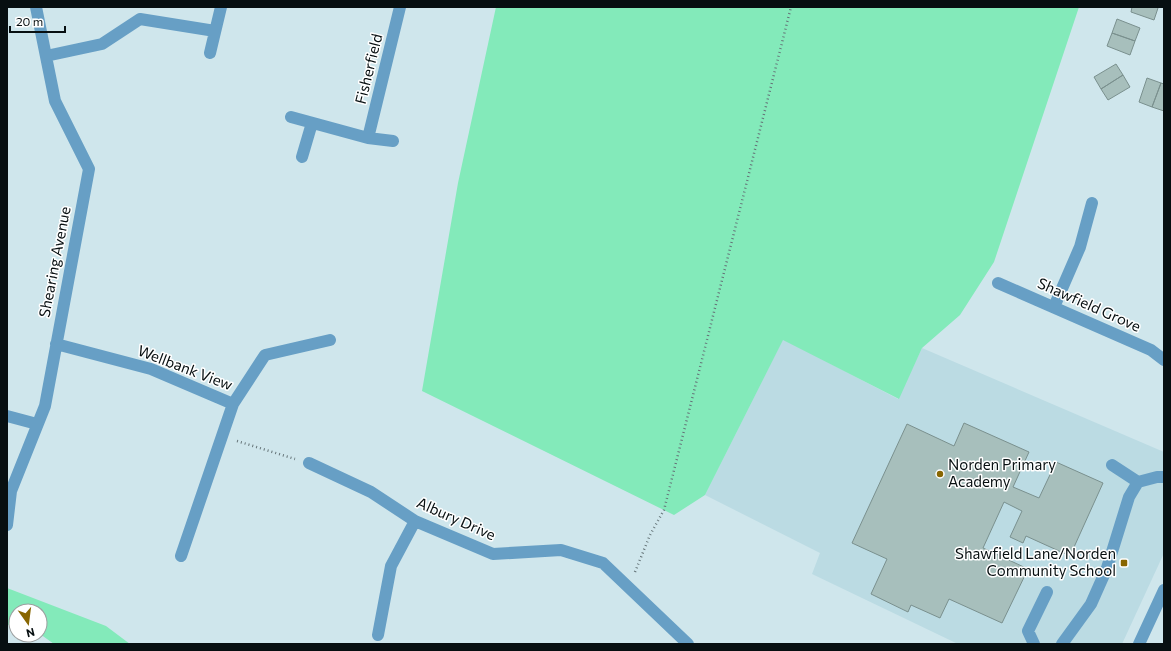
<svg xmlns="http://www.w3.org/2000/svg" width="1171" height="651" font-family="Commissioner,sans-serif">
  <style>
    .built { fill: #bbdbe3 }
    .green { fill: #83eaba }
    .building { fill: #a7bfbc; stroke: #7a908e }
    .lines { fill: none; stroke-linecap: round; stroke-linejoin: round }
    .path { stroke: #657478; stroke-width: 2.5; stroke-dasharray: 1 3; stroke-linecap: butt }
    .minor { stroke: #679fc5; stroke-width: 12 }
    .poi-dot { fill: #886602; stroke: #fff; stroke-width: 1.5 }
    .labels { text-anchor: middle; stroke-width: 3; stroke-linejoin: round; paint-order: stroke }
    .street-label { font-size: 15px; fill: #070f11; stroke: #fff }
    .poi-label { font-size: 15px; fill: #070f11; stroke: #fff; text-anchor: start }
  </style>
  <rect width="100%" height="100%" fill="#cfe6ec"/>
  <!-- built -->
  <path class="built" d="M783,339L898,399L922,348L1164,452V553L1122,644H958L812,574L820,553L705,495Z"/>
  <!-- green -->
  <path class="green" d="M496,7H1079L994,262L960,315L922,348L899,399L783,340L705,495L674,515L422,391L458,183Z
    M7,588L106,626L130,644H54L40,634V611H16V624L7,625Z"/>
  <!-- building -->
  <path class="building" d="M1132,7H1156L1158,8L1154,20L1131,12Z
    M1117,19L1140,28L1135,41L1112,33Z
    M1112,33L1135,41L1130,55L1107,46Z
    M1116,64L1123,75L1101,89L1094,77Z
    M1123,75L1130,87L1108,100L1101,89Z
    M1147,78L1161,83L1152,107L1139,102Z
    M1161,83L1164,84V111L1152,107Z
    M964,423L1029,452L1013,487L1039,498L1056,462L1103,483L1070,556L1026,536L1023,543L1010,537L1022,511L1004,502L983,548L1028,569L1002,623L949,599L940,618L911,605L908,612L871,594L887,559L852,543L907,424L954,446Z"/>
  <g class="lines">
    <!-- path -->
    <path class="path" d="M237,441L295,459
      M635,572L650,535L664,510L791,7"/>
    <!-- minor -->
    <path class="minor" d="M210,53L221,7
      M46,56L102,44L140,19L215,31
      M291,117L368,138L400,7
      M368,138L393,141
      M302,157L312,123
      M998,283L1151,350L1164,360
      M1054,307L1080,247L1092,203
      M56,344L151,369L233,404L181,556
      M233,404L265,355L330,340
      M7,416L37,424
      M309,463L371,492L415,521L493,554L561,550L603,563L688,644
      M1112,465L1138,482
      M7,525L11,491L45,406L89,169L55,101L36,7
      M378,635L391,566L415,521
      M1034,644L1028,631L1047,592
      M1062,644L1091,604L1107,568L1129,497L1138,482L1157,477H1164
      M1139,644L1164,590"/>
  </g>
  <!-- markers -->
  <g class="poi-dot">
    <circle cx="940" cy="474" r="4"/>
    <rect x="1120" y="559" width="8" height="8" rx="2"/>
  </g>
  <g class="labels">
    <!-- street labels -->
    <g class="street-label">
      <text transform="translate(369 69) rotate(-76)" y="5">Fisherfield</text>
      <text transform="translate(55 262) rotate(-79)" y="5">Shearing Avenue</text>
      <text transform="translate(1089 305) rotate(24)" y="5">Shawfield Grove</text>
      <text transform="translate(185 368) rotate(21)" y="5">Wellbank View</text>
      <text transform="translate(456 519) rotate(24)" y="5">Albury Drive</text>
    </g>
    <!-- poi labels -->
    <g class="poi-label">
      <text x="948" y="470">Norden Primary<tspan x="948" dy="17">Academy</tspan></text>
      <text x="1116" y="559" text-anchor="end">Shawfield Lane/Norden<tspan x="1116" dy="17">Community School</tspan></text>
    </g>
  </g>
  <!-- border -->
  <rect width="1171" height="651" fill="none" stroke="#070f11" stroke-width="16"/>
  <!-- north arrow -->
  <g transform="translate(28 623) rotate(166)"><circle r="19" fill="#ffffff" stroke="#9c9fa0"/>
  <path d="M0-3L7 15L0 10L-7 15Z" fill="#886602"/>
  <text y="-6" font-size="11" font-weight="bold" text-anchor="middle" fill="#070f11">N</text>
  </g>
  <!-- scale -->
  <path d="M10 26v6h55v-6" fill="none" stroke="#070f11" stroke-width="2"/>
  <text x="16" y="26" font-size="12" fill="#070f11" stroke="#ffffff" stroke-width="3" paint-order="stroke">20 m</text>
</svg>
